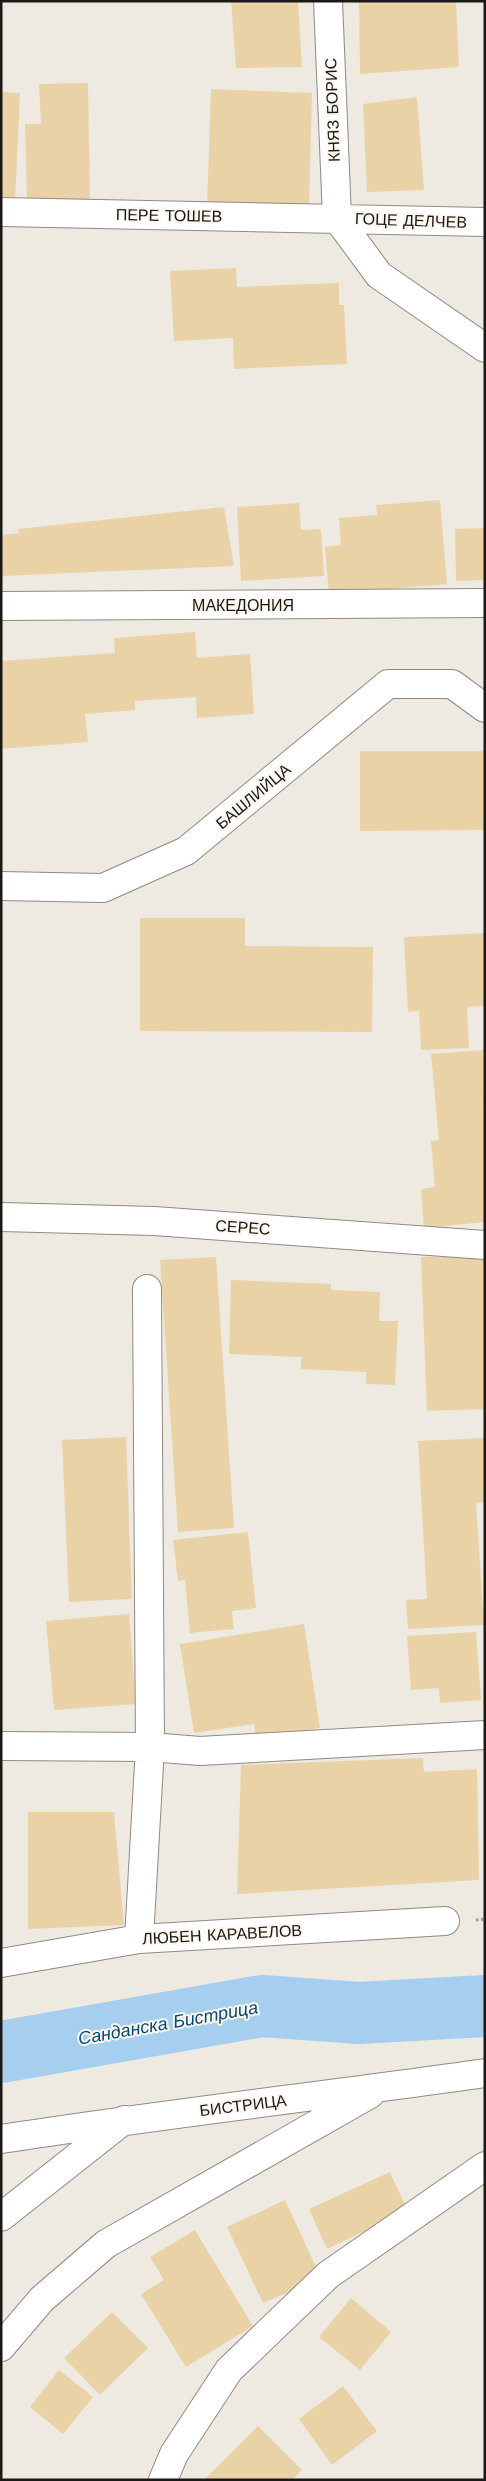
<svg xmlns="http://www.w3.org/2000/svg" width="486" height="2481" font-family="'Work Sans',sans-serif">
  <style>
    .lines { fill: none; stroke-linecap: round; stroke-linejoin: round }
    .river { stroke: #a6ceee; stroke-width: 62 }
    .building { fill: #ead2a7 }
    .minor-casing { stroke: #8e8a83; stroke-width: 30 }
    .path { stroke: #9d9a94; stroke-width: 3; stroke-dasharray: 2.5 2.5; stroke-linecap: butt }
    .minor { stroke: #fff; stroke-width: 28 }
    .labels { text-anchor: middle; stroke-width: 4; stroke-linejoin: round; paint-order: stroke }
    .street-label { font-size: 16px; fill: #1b1917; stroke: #fcf7ef }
    .water-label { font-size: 18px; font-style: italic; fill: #024a72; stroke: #fcf7ef }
  </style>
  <rect width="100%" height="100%" fill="#eeeae2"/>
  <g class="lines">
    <!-- river -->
    <path class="river" d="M1,2052L262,2006L359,2013L485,2006"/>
  </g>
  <!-- building -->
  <path class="building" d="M231,1H298L302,67L236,68Z
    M359,1H456L459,67L360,74Z
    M88,83L90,199L27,200L25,124H41L39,84Z
    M211,89L312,93L309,204L257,203V210L207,208Z
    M1,92L20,93L15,202L1,201Z
    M417,97L424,190L367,192L363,104Z
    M236,268L237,287L339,283V305H344L347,364L234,369L233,338L174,341L170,271Z
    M440,500L447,584L329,594L325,547L341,545L339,518L377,515L376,505Z
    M299,503L301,530L321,529L324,576L241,581L237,507Z
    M224,507L234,566L1,576V535L19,533L18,529Z
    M485,528V580L456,581L455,529Z
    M195,632L197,658L250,654L254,714L197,718L196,697L135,701V710L85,714L88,742L1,749V661L115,653L114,638Z
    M360,751H485V830L360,831Z
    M140,918H245V946L373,947L372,1032L140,1031Z
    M485,933V1006L467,1007L469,1048L421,1050L419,1011L408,1012L404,937Z
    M483,1050L485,1222L424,1228L421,1189L435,1187L431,1141L439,1140L431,1054Z
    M485,1255V1409L427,1411L421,1257Z
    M216,1257L234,1528L178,1532L160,1260Z
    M231,1280L331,1284V1290L380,1292L379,1321H398L395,1385L366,1384V1372L301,1369V1357L229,1354Z
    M126,1437L132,1599L69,1602L62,1440Z
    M484,1438L485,1502L476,1503L484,1625L408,1629L406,1600L427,1599L418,1441Z
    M248,1532L256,1608L232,1611L234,1629L190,1633L185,1580L178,1581L173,1540Z
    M129,1614L136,1704L54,1710L46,1621Z
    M304,1624L320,1728L256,1738L254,1724L194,1733L180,1644Z
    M476,1632L481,1700L440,1703L439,1688L411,1690L407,1636Z
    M423,1758L424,1772L477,1769L479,1880L237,1894L241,1765Z
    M28,1812H114L124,1925L28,1929Z
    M390,2172L408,2211L327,2249L309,2209Z
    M285,2200L321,2278L263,2303L227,2227Z
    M195,2230L253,2326L186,2367L141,2294L164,2280L150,2257Z
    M351,2298L391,2332L360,2370L319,2337Z
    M112,2312L148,2348L100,2395L64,2358Z
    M59,2370L93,2397L63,2434L30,2407Z
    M343,2386L377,2431L332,2465L299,2419Z
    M258,2426L302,2470L292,2480H204Z"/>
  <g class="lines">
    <defs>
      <path id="minor" d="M328,1L337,218
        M1,212L485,222
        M337,218L379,275L485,348
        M1,606L485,603
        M1,886L103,888L186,851L388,684H452L485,708
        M1,1217L154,1221L485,1245
        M1,1746L150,1747L200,1751L485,1735
        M139,1939L150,1747L147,1289
        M1,1963L139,1939L445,1921
        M1,2139C162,2114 324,2096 485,2073
        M1,2217L124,2120
        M1,2347L42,2299L106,2244L370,2094
        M163,2480L174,2454L229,2370L328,2275L485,2166"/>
    </defs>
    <!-- minor casing -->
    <use href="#minor" class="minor-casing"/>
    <!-- path -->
    <path class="path" d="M476,1920L485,1919"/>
    <!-- minor -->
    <use href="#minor" class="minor"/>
  </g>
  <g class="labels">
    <!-- street labels -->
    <g class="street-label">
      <text transform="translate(332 110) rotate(-92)" y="6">КНЯЗ БОРИС</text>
      <text transform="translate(169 215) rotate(1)" y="6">ПЕРЕ ТОШЕВ</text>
      <text transform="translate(411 220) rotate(2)" y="6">ГОЦЕ ДЕЛЧЕВ</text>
      <text x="243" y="611">МАКЕДОНИЯ</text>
      <text transform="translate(253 796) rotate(-40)" y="6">БАШЛИЙЦА</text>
      <text transform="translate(243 1227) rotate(4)" y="6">СЕРЕС</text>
      <text transform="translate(222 1934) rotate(-3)" y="6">ЛЮБЕН КАРАВЕЛОВ</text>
      <text transform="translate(243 2105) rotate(-7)" y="6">БИСТРИЦА</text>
    </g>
    <!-- water labels -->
    <g class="water-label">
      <text transform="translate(168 2023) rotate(-10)" y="6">Санданска Бистрица</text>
    </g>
  </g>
  <!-- border -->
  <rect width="486" height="2481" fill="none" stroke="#1b1917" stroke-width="5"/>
</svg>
